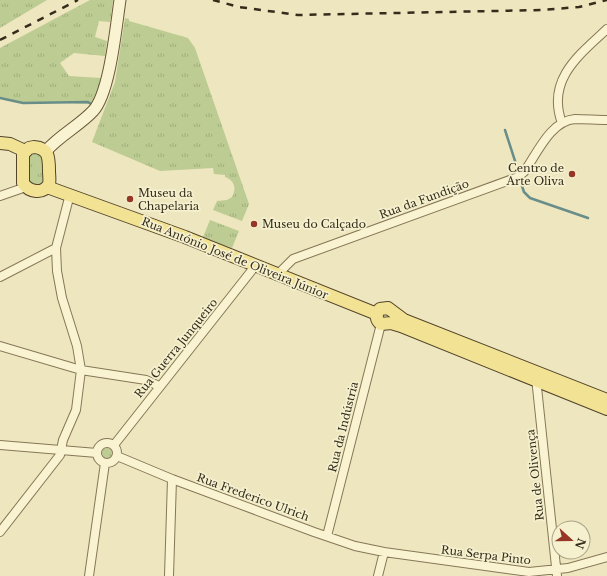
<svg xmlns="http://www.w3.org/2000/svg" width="607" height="576" font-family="'Libre Baskerville',serif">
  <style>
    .grass { fill: url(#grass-tufts) }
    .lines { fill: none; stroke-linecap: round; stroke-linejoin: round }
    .stream { stroke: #698d89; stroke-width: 2.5 }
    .street-casing { stroke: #867757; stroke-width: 10 }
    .secondary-casing { stroke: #68583a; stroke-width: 13 }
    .primary-casing { stroke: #53442b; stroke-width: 14 }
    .street { stroke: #f9f3d1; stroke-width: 8 }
    .secondary { stroke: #f9f3d1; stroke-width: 11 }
    .primary { stroke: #f2e394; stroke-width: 12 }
    .rail { stroke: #352c1c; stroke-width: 2.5; stroke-dasharray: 7 7; stroke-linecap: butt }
    .poi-dot { fill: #953626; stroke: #f5f0ce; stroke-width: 1.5 }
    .labels { text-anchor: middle; stroke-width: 3.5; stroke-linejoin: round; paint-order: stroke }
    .poi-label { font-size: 11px; fill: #352c1c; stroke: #f5f0ce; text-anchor: start }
    .street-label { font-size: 11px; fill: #352c1c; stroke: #f5f0ce }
  </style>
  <defs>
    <pattern id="grass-tufts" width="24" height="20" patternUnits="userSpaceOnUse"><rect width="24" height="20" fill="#bccc92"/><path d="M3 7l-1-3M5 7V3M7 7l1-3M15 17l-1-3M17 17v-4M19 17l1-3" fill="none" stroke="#a2af7d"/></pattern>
  </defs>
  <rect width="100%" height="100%" fill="#eee6be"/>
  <!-- grass -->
  <path class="grass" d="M0,0H47L0,28Z
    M90,0H113L110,22L99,21L95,37L107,41L105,56L74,53L60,63L69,76L101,78L96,98L91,104L39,102L30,104L0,98V48Z
    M125,18L129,19V21L188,38L195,48L249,204L242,221L213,210L217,201L227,200L232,197C237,188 234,180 225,177V175L214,174L213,168L160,171L92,142L115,82Z
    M34,153L40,154C45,160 46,178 41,185L35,186L28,181V157Z
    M210,220L239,231L232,248L203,237Z
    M102 453a5 5 0 1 1 10 0a5 5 0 1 1-10 0Z"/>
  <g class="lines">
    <!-- stream -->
    <path class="stream" d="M0,98L23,103L88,102L91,104
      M505,130L516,164
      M521,183L524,192L530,198L588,218"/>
    <defs>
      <path id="street" d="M562,123C546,80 579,55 607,29
        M0,196L26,187
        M278,274L293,259L518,177L524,172C537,154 550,121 575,119C586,119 597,120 607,120
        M0,277L56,248
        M0,346L81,370L146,380L159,386
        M536,378L557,576
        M97 453a10 10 0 1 1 20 0a10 10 0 1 1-20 0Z
        M0,445L97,453
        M114,445L256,265
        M117,456L172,479L314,532L355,546L384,552L529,572L568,568L607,557
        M0,532L60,455L63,440L76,410L81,370L77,346L62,298L57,271L56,248L70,194
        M327,536L381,324
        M89,576L105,463
        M169,576L172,479
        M378,576L384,552"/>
      <path id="secondary" d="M46,151C60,135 79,126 93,111C110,93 116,26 120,0"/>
      <path id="primary" d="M0,143L10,144L25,151
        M34,147C49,148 49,158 49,171C49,175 50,180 49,184C43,195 29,192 23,183V154L29,148Z
        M47,187L185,237L377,314
        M607,400L404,320L388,308L380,309C375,314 376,320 381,324L391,323L401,326L607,409"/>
    </defs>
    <!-- street casing -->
    <use href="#street" class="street-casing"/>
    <!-- secondary casing -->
    <use href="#secondary" class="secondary-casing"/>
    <!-- primary casing -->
    <use href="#primary" class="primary-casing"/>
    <!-- street -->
    <use href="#street" class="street"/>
    <!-- secondary -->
    <use href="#secondary" class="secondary"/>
    <!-- primary -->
    <use href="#primary" class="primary"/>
    <!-- rail -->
    <path class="rail" d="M213,0L239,7L298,15L542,10L579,7L607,0
      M0,40L78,0"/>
  </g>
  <!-- markers -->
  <g class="poi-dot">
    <circle cx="572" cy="174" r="4"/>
    <circle cx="130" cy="199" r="4"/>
    <circle cx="254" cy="224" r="4"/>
  </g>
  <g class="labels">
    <!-- poi labels -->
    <g class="poi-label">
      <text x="564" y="172" text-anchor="end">Centro de<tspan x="564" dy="13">Arte Oliva</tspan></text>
      <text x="138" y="197">Museu da<tspan x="138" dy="13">Chapelaria</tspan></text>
      <text x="262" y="228">Museu do Calçado</text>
    </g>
    <!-- street labels -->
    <g class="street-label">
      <text transform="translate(424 199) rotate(-20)" y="4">Rua da Fundição</text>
      <text transform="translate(235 258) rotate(22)" y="4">Rua António José de Oliveira Júnior</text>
      <text transform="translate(176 348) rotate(-51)" y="4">Rua Guerra Junqueiro</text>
      <text transform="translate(343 427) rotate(-76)" y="4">Rua da Indústria</text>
      <text transform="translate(535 475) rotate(-96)" y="4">Rua de Olivença</text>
      <text transform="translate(253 497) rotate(20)" y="4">Rua Frederico Ulrich</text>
      <text transform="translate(486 555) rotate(7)" y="4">Rua Serpa Pinto</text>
    </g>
  </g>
  <!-- north arrow -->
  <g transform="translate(571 540) rotate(111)"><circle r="19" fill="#f5f0ce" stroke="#a8a287"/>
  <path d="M0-3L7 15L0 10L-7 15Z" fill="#953626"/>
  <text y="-6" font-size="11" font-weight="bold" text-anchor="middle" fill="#352c1c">N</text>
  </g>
</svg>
